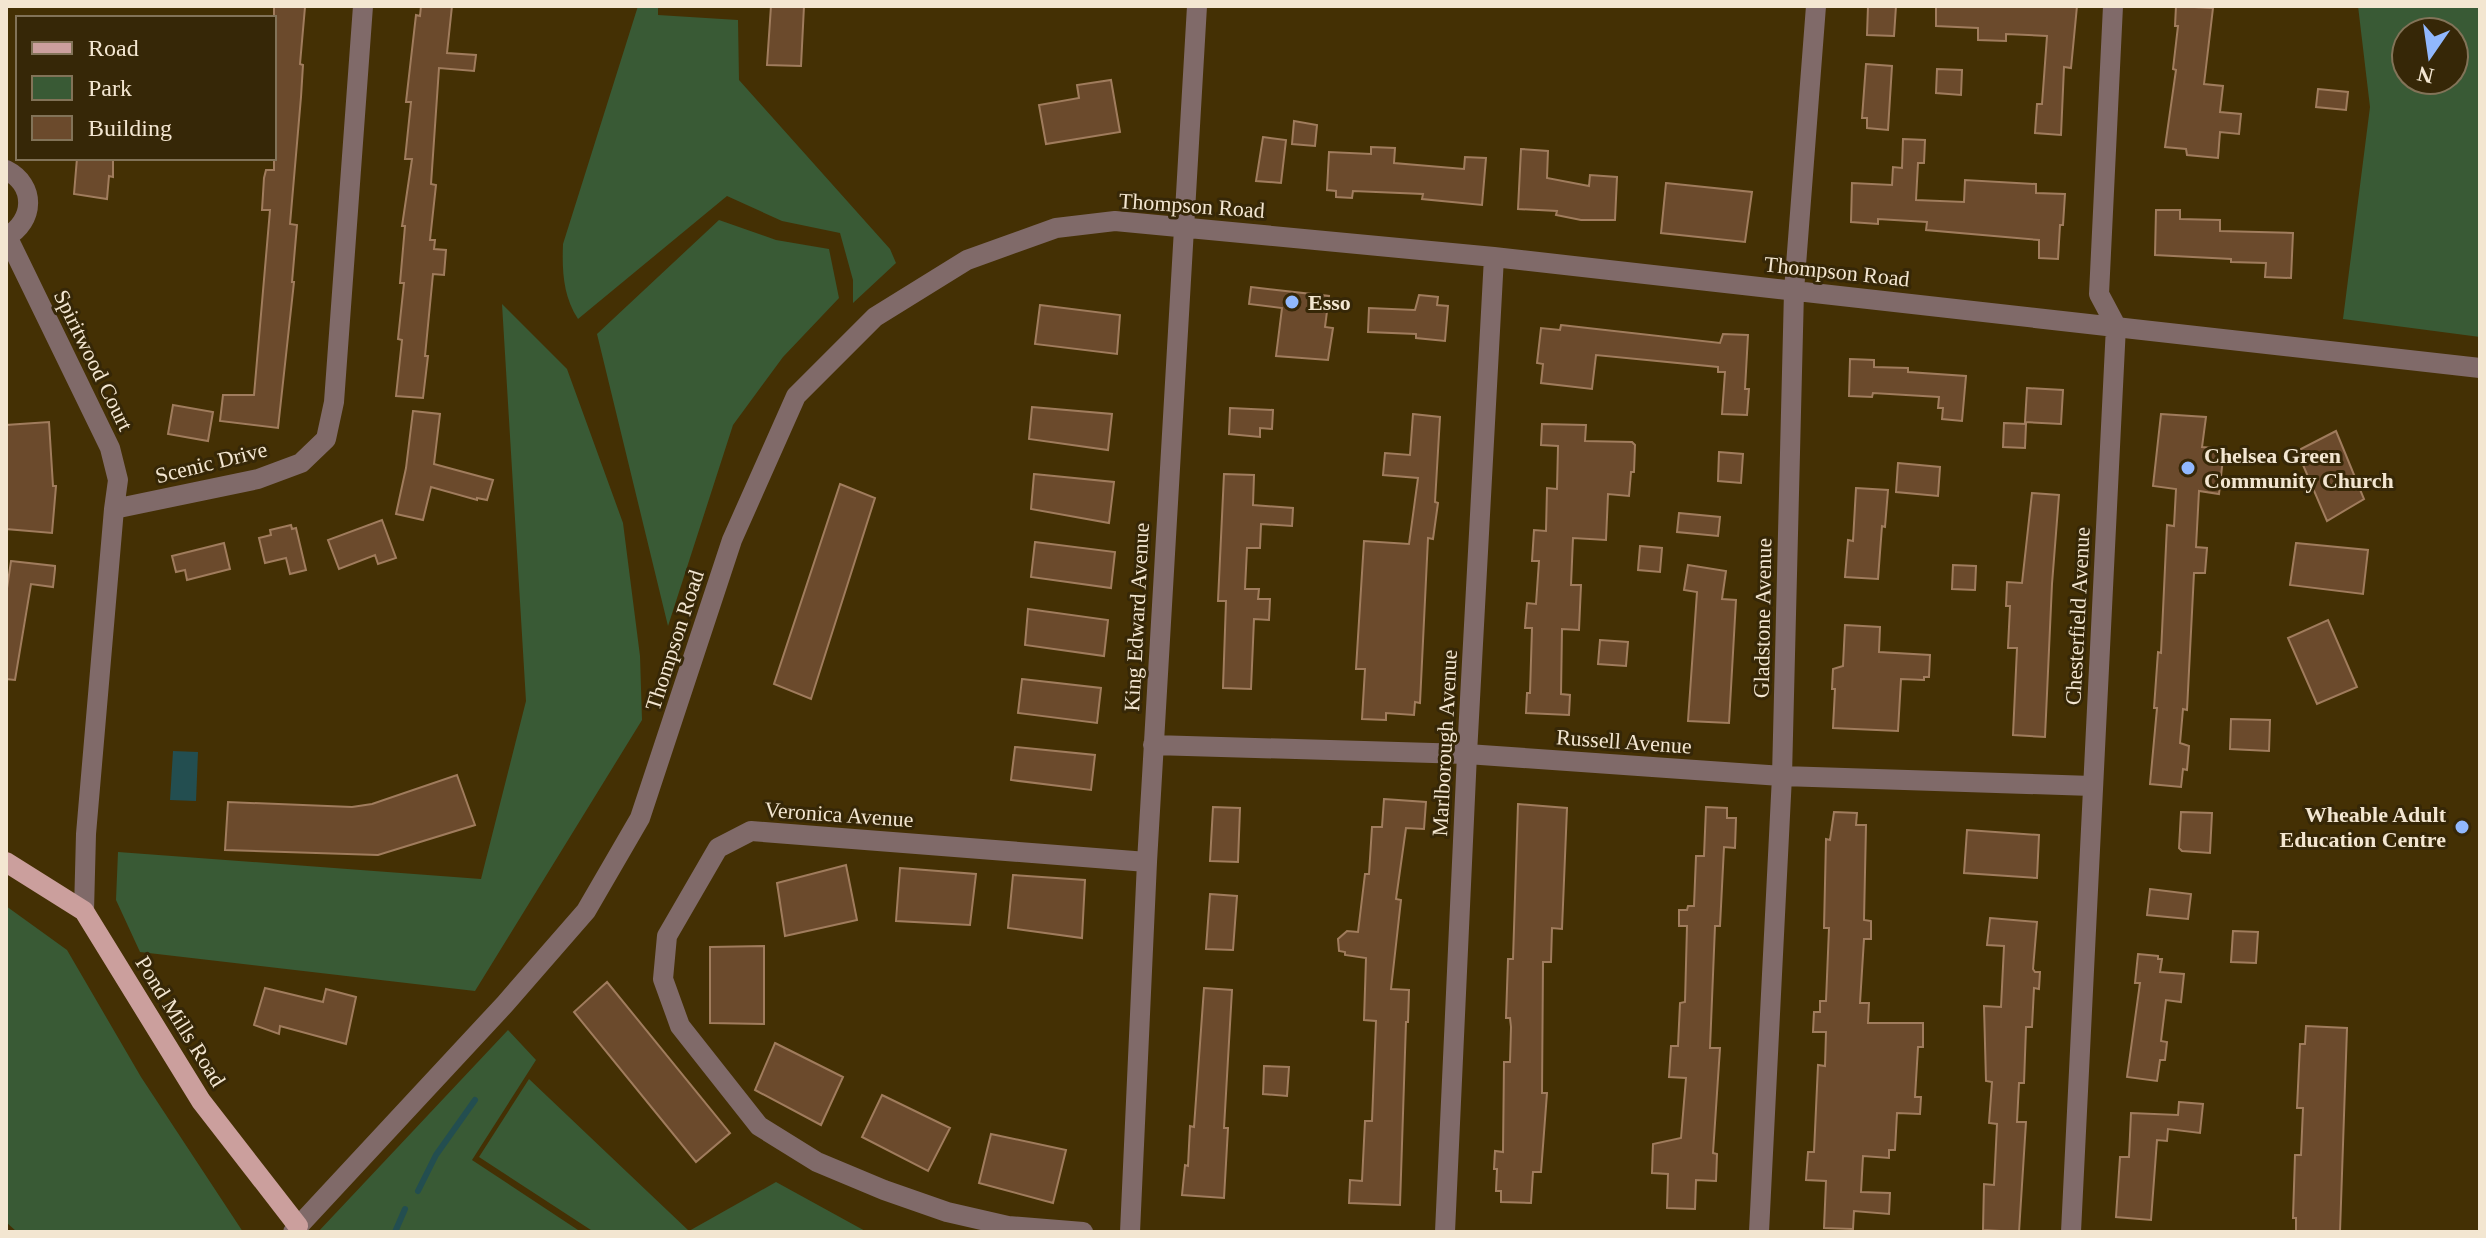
<svg xmlns="http://www.w3.org/2000/svg" width="2486" height="1238" font-family="Georgia,serif">
  <style>
    .green { fill: #395a35; fill-rule: evenodd }
    .water { fill: #234e50 }
    .lines { fill: none; stroke-linecap: round; stroke-linejoin: round }
    .stream { stroke: #234e50; stroke-width: 6 }
    .building { fill: #6b4a2c; stroke: #a07c5d; stroke-width: 2 }
    .minor { stroke: #806a69; stroke-width: 20 }
    .major { stroke: #cb9f9d; stroke-width: 20 }
    .poi-dot { fill: #91b8fd; stroke: #362707; stroke-width: 3 }
    .labels { text-anchor: middle; stroke-width: 6; stroke-linejoin: round; paint-order: stroke }
    .street-label { font-size: 22px; fill: #f3e6d1; stroke: #362707 }
    .poi-label { font-size: 22px; font-weight: bold; fill: #f3e6d1; stroke: #362707; text-anchor: start }
  </style>
  <rect width="100%" height="100%" fill="#443004"/>
  <!-- green -->
  <path class="green" d="M638,6H658V15L738,20L739,80L890,249L896,263L853,303V280L840,233L782,221L727,196L578,319C563,296 562,271 563,244Z
    M2358,6H2480V337L2343,319L2370,107ZM2454,32V80H2406V32Z
    M719,220L776,240L829,249L839,298L783,357L733,425L668,626L597,334Z
    M502,304L567,369L623,523L640,656L642,720L475,991L140,952L116,900L118,852L481,879L526,701Z
    M6,906L67,950L141,1077L243,1232H17L6,1222Z
    M508,1030L536,1060L472,1160L581,1232H318Z
    M529,1079L689,1231L776,1182L867,1232H594L479,1157Z"/>
  <!-- water -->
  <path class="water" d="M173,751L198,752L196,801L170,800Z"/>
  <g class="lines">
    <!-- stream -->
    <path class="stream" d="M418,1191L436,1155L475,1100
      M395,1232L405,1209"/>
  </g>
  <!-- building -->
  <path class="building" d="M274,6L305,7L300,64L303,65L301,97L290,224L297,225L292,282H294L278,428L220,421L223,395H254L270,210H262L264,178L266,170H274Z
    M421,6H452L447,53L476,55L474,71L439,68L431,184L436,185L430,240H435L434,249L446,250L444,275L433,274L425,356H428L423,398L396,396L402,340L398,339L404,283H400L405,226H402L412,159H405L411,102H406L416,15L420,16Z
    M771,6H804L801,66L767,65Z
    M1868,6H1896L1894,36L1867,35Z
    M1936,6H2077L2071,68L2064,67L2061,135L2035,133L2037,104H2042L2047,36L2006,34V41L1978,40V28L1936,26Z
    M2176,6L2213,8L2204,84L2223,86L2220,112L2241,114L2239,134L2220,132L2218,158L2187,155L2186,149L2165,147L2176,70L2173,69L2178,26H2175Z
    M1866,64L1892,66L1888,130L1867,128V118H1862Z
    M1937,69L1962,70L1961,95L1936,93Z
    M1111,80L1120,132L1046,144L1039,105L1079,98L1077,85Z
    M2318,89L2348,92L2346,110L2316,107Z
    M1294,121L1317,125L1315,146L1292,144Z
    M1263,137L1286,140L1281,183L1256,181Z
    M1903,139L1925,140L1924,163H1918L1916,200L1964,202L1965,180L2036,184V193L2065,194L2063,225H2060L2058,259L2039,258V240L1926,230L1927,222L1878,219V224L1851,222L1852,183L1892,185L1893,167L1902,168Z
    M1371,147L1395,148L1394,163L1464,169L1465,157L1486,158L1482,205L1422,199L1423,194L1353,191L1352,198L1336,197V191L1327,190L1329,152L1371,154Z
    M1521,149L1548,151L1547,178L1589,186L1590,175L1617,177L1615,220H1581L1556,215L1557,211L1518,209Z
    M77,158H113V177L109,176L107,199L74,194Z
    M1666,183L1752,192L1745,242L1661,233Z
    M2156,210H2180V219L2220,220V231L2293,233L2291,278L2265,277L2266,263L2231,262V259L2155,255Z
    M1251,287L1329,296L1325,327L1333,328L1328,360L1276,356L1282,308L1249,304Z
    M1419,295L1438,297L1437,305L1448,306L1445,341L1416,338V334L1368,332L1369,308L1415,310Z
    M1040,305L1120,315L1117,354L1035,344Z
    M1561,325L1720,343L1723,334L1748,335L1745,389H1749L1747,415L1722,414L1725,372H1718V367L1596,355L1592,389L1541,383L1543,364L1537,363L1541,328L1560,330Z
    M1850,359L1874,360V367L1908,368V372L1966,376L1962,421L1942,419L1943,408H1938L1939,397L1873,393L1872,397L1849,396Z
    M2027,388L2063,390L2061,424L2025,422Z
    M173,405L213,412L208,441L168,434Z
    M1032,407L1112,414L1108,450L1029,439Z
    M1230,408L1273,410L1272,429L1260,428V437L1229,434Z
    M413,411L440,414L434,464L493,480L487,500L477,498V500L431,487L423,520L396,514L406,468Z
    M1413,414L1440,417L1435,502L1438,503L1433,539L1428,538L1420,703L1415,702L1414,715L1386,713V720L1362,719L1365,669H1356L1364,541L1409,544L1418,478L1383,475L1385,453L1410,455Z
    M2161,414L2206,417L2202,447L2224,449L2219,494L2199,491L2196,547L2207,548L2205,573H2194L2187,710L2183,709L2180,743L2189,746L2187,770L2183,769L2181,787L2150,784L2157,708H2154L2158,652L2161,653L2167,525L2174,526L2176,489L2153,486Z
    M49,422L53,486H56L52,533L6,529V425Z
    M2004,423L2026,424L2025,448L2003,447Z
    M1542,424L1586,425L1585,441L1632,442L1635,445L1634,472H1631L1629,496L1608,494L1606,540L1573,538L1571,585H1581L1579,630L1562,629L1561,694L1570,695L1569,715L1526,713L1527,693H1530L1532,628H1525L1527,603L1536,604L1539,561H1532L1534,530L1546,531L1547,488L1557,489L1558,446L1541,445Z
    M2336,431L2364,499L2327,521L2297,451Z
    M1719,452L1743,454L1741,483L1718,481Z
    M1898,463L1940,467L1938,496L1896,492Z
    M1034,474L1114,482L1109,523L1031,509Z
    M1224,474L1254,475L1253,505L1293,508L1292,526L1261,524L1260,548H1247L1245,589H1259L1258,599H1270L1269,620L1254,619L1251,689L1223,688L1226,601H1218Z
    M840,484L875,498L811,699L774,684Z
    M1856,488L1888,490L1885,527L1882,526L1878,579L1845,577L1848,540L1853,541Z
    M2032,493L2059,495L2052,584L2045,737L2013,735L2017,648H2008L2010,606H2006L2007,582L2022,583Z
    M1679,513L1720,517L1718,536L1677,532Z
    M382,520L396,558L378,564L375,555L339,569L328,540Z
    M291,525L292,529L296,528L306,570L290,574L286,558L265,563L259,538L271,535L270,530Z
    M1035,542L1115,552L1111,588L1031,577Z
    M224,543L230,569L187,580L185,570L176,572L172,556Z
    M2296,543L2368,550L2363,594L2290,585Z
    M1640,546L1662,548L1660,572L1638,570Z
    M11,561L55,566V569L53,587L31,584L15,680L6,679V595Z
    M1688,565L1726,571L1722,599L1736,600L1729,723L1688,721L1697,592L1684,590Z
    M1953,565L1976,566L1975,590L1952,589Z
    M1028,609L1108,620L1104,656L1025,645Z
    M2328,620L2357,687L2317,704L2288,638Z
    M1845,625L1880,627L1879,652L1930,655L1929,677H1924V680L1901,679L1898,731L1833,728L1835,689H1832L1833,669L1843,666Z
    M1600,640L1628,642L1626,666L1598,664Z
    M1022,679L1101,688L1097,723L1018,713Z
    M2231,719L2270,720L2269,751L2230,749Z
    M1015,747L1095,755L1091,790L1011,780Z
    M457,775L475,825L378,855L225,850L228,802L352,807L372,804Z
    M1384,799L1426,802L1424,829L1406,828L1396,899L1401,900L1391,989L1409,990L1408,1022H1406L1400,1205L1349,1203L1350,1180L1362,1181L1365,1121H1372L1376,1021L1364,1020L1366,958L1345,955V952L1339,951L1338,939L1347,931L1358,932L1365,874H1369L1372,827H1382Z
    M1518,804L1567,808L1562,929L1552,928L1551,962H1543L1542,1093H1547L1541,1172H1533L1531,1203L1501,1202V1191H1496L1497,1169H1494L1495,1151L1503,1152L1504,1062H1510L1511,1027L1510,1018H1506L1508,959H1513Z
    M1213,807L1240,808L1238,862L1210,861Z
    M1706,807L1727,808V818H1736L1735,848L1724,847L1720,926H1715L1710,1048H1720L1713,1153L1717,1154L1716,1181L1696,1180L1695,1209L1667,1208L1668,1174L1652,1173L1653,1144L1681,1138L1686,1078L1669,1077L1671,1046H1678L1680,1003L1685,1002L1687,926H1679V910H1687L1688,906H1694L1696,856H1704Z
    M1834,812L1857,813L1856,825H1866L1864,920L1871,921V939H1864L1860,1003H1869L1868,1023H1923V1047H1918L1915,1097H1921L1920,1114L1897,1113L1895,1150H1889V1158L1863,1156L1861,1192L1890,1193L1889,1214L1854,1211L1853,1229L1824,1228L1826,1181L1806,1180L1808,1152H1814L1818,1065L1825,1066L1826,1032H1813L1814,1012H1820V1001H1826L1829,928H1824L1826,839L1830,840Z
    M2181,812L2212,813L2210,853L2182,851L2179,848Z
    M1967,830L2039,835L2037,878L1964,873Z
    M846,865L857,920L785,936L777,883Z
    M900,868L976,874L970,925L896,921Z
    M1013,875L1085,880L1082,938L1008,928Z
    M2150,889L2191,894L2188,919L2147,915Z
    M1210,894L1237,896L1233,950L1206,949Z
    M1990,918L2037,922L2033,969L2035,972H2040L2039,989L2034,988L2032,1027H2026L2024,1083H2019L2017,1122H2026L2019,1232L1983,1230L1984,1184L1994,1185L1997,1124L1989,1123L1992,1082L1986,1081L1984,1006L2001,1007L2004,946L1987,945Z
    M2233,931L2258,932L2256,963L2231,962Z
    M764,946V1024L710,1023V947Z
    M2138,954L2158,956V959H2162L2160,972L2184,974L2181,1002L2166,1000L2161,1041L2167,1042L2165,1060H2160L2157,1081L2127,1077L2140,983H2135Z
    M607,982L730,1133L696,1162L574,1012Z
    M265,988L323,1002L326,989L356,997L346,1044L280,1026L279,1034L254,1025Z
    M1204,988L1232,990L1224,1128H1228L1224,1198L1182,1195L1185,1165L1188,1166L1190,1126L1194,1127Z
    M2306,1026L2347,1028L2340,1232H2296V1218H2293L2295,1155H2301L2303,1108H2297L2300,1044H2305Z
    M775,1043L843,1077L821,1125L755,1090Z
    M1264,1066L1289,1067L1287,1096L1263,1094Z
    M882,1095L950,1128L928,1171L862,1137Z
    M2179,1102L2203,1104L2200,1133L2168,1129L2167,1141L2157,1140L2151,1220L2116,1217L2120,1157H2129L2131,1113L2178,1115Z
    M991,1134L1066,1150L1053,1203L979,1183Z"/>
  <g class="lines">
    <!-- minor -->
    <path class="minor" d="M6,170C36,185 35,221 6,237
      M7,236L110,448L118,480L114,509
      M1153,745L1467,754L1782,776L2092,786
      M84,911L86,834L114,509L258,479L301,463L326,439L334,402L363,6
      M293,1232L505,1004L586,911L640,818L732,540L796,396L875,317L967,260L1056,228L1115,221L1494,257L2480,368
      M1083,1232L1008,1226L947,1212L884,1190L817,1162L759,1126L680,1026L663,979L667,936L718,848L751,831L1147,862
      M1130,1232L1147,862L1197,6
      M1445,1232L1467,754L1494,257
      M1759,1232L1782,776L1794,291L1816,6
      M2071,1232L2116,326L2099,294L2113,6"/>
    <!-- major -->
    <path class="major" d="M6,862L84,911L201,1101L298,1226"/>
  </g>
  <!-- markers -->
  <g class="poi-dot">
    <circle cx="1292" cy="302" r="8"/>
    <circle cx="2188" cy="468" r="8"/>
    <circle cx="2462" cy="827" r="8"/>
  </g>
  <g class="labels">
    <!-- street labels -->
    <g class="street-label">
      <text transform="translate(1192 205) rotate(4)" y="8">Thompson Road</text>
      <text transform="translate(1837 271) rotate(6)" y="8">Thompson Road</text>
      <text transform="translate(94 360) rotate(64)" y="8">Spiritwood Court</text>
      <text transform="translate(211 462) rotate(-14)" y="8">Scenic Drive</text>
      <text transform="translate(2077 616) rotate(-87)" y="8">Chesterfield Avenue</text>
      <text transform="translate(1136 617) rotate(-87)" y="8">King Edward Avenue</text>
      <text transform="translate(1762 618) rotate(-89)" y="8">Gladstone Avenue</text>
      <text transform="translate(674 640) rotate(-72)" y="8">Thompson Road</text>
      <text transform="translate(1624 741) rotate(4)" y="8">Russell Avenue</text>
      <text transform="translate(1444 743) rotate(-87)" y="8">Marlborough Avenue</text>
      <text transform="translate(839 814) rotate(4)" y="8">Veronica Avenue</text>
      <text transform="translate(181 1021) rotate(58)" y="8">Pond Mills Road</text>
    </g>
    <!-- poi labels -->
    <g class="poi-label">
      <text x="1308" y="310">Esso</text>
      <text x="2204" y="463">Chelsea Green<tspan x="2204" dy="25">Community Church</tspan></text>
      <text x="2446" y="822" text-anchor="end">Wheable Adult<tspan x="2446" dy="25">Education Centre</tspan></text>
    </g>
  </g>
  <!-- border -->
  <rect width="2486" height="1238" fill="none" stroke="#f3e6d1" stroke-width="16"/>
  <!-- legend -->
  <rect x="16" y="16" width="260" height="144" fill="#362707" stroke="#827358" stroke-width="2"/>
  <rect x="32" y="42" width="40" height="12" fill="#cb9f9d" stroke="#827358" stroke-width="2"/>
  <text x="88" y="56" font-size="24" fill="#f3e6d1">Road</text>
  <rect x="32" y="76" width="40" height="24" fill="#395a35" stroke="#827358" stroke-width="2"/>
  <text x="88" y="96" font-size="24" fill="#f3e6d1">Park</text>
  <rect x="32" y="116" width="40" height="24" fill="#6b4a2c" stroke="#827358" stroke-width="2"/>
  <text x="88" y="136" font-size="24" fill="#f3e6d1">Building</text>
  <!-- north arrow -->
  <g transform="translate(2430 56) rotate(193)"><circle r="38" fill="#362707" stroke="#827358" stroke-width="2"/>
  <path d="M0-6L14 30L0 20L-14 30Z" fill="#91b8fd"/>
  <text y="-12" font-size="22" font-weight="bold" text-anchor="middle" fill="#f3e6d1">N</text>
  </g>
</svg>
